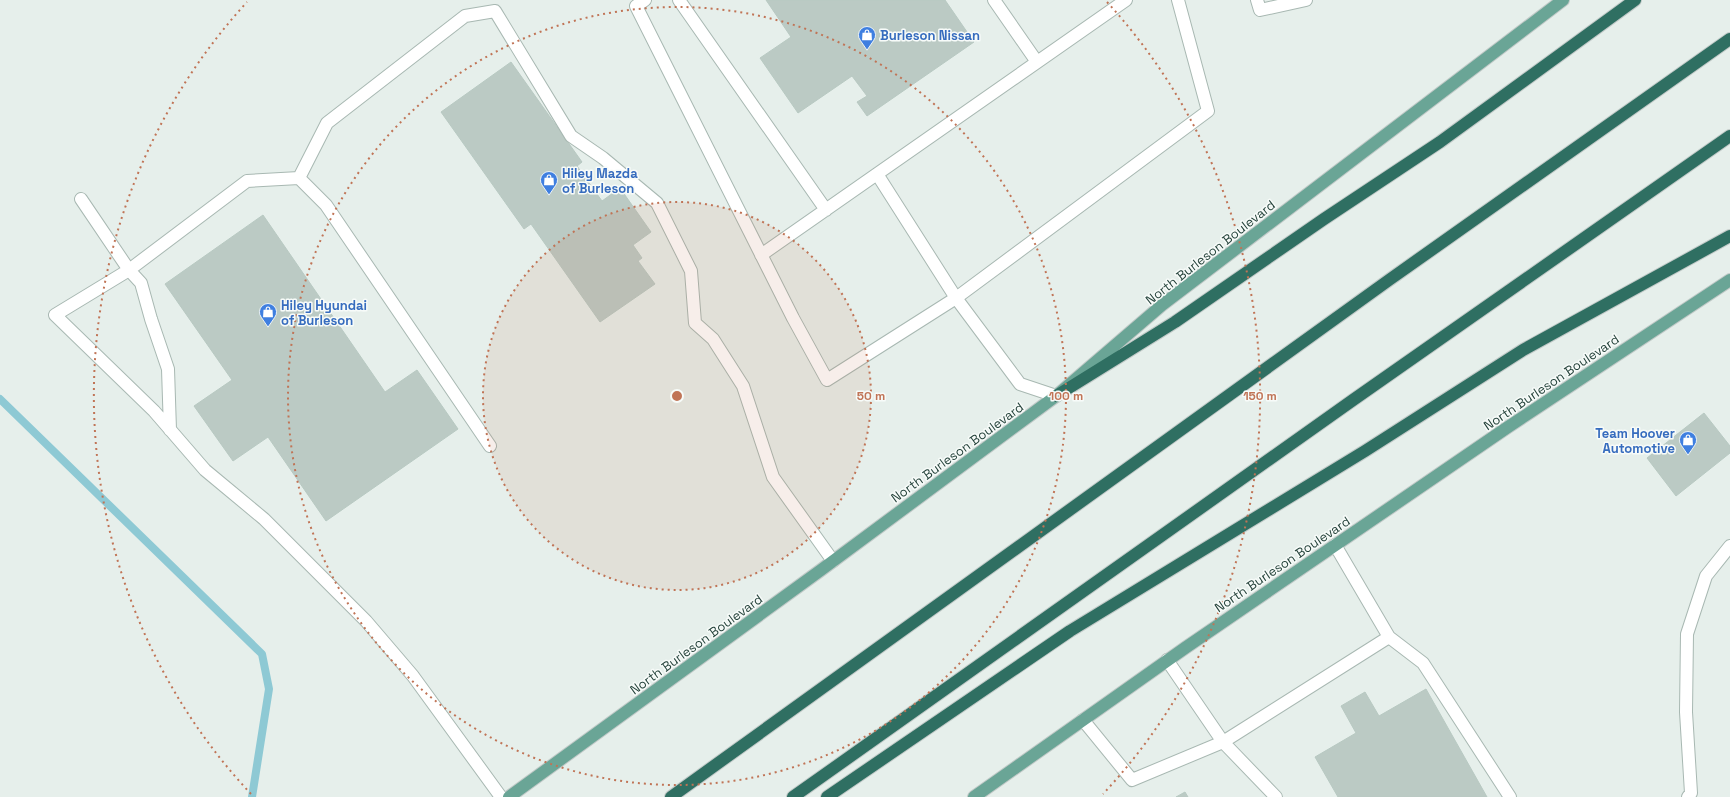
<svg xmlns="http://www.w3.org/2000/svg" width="1730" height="797" font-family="'Space Grotesk',sans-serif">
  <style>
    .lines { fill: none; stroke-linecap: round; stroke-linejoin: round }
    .stream { stroke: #8ec9d4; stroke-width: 8 }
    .building { fill: #bbcac4; stroke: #b8c9c2 }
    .minor-casing { stroke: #a8b8b2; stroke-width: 14 }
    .major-casing { stroke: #c2cac8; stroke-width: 14 }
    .highway-casing { stroke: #c2cac8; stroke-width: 14 }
    .minor { stroke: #fff; stroke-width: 12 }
    .major { stroke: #6aa596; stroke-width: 12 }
    .highway { stroke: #2f6f62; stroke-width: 12 }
    .ring { fill: none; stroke: #c07456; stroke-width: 2; stroke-dasharray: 2 4 }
    .labels { text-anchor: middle; stroke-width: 3; stroke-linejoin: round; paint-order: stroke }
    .shop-label { font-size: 13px; font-weight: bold; fill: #366cbe; stroke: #f7fbf9; text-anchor: start }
    .street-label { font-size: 13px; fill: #24423a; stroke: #f7fbf9 }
    .centre { fill: #c07456; stroke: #f7fbf9; stroke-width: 2 }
    .ring-label { font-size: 12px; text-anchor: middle; font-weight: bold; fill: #c07456; stroke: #f7fbf9; stroke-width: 3; stroke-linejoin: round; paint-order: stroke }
  </style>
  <rect width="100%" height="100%" fill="#e6efeb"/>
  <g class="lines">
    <!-- stream -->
    <path class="stream" d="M0,399L262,654L269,689L252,797"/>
  </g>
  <!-- building -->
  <path class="building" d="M766,0H945L974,42L867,116L857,102L867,96L852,76L798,113L760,58L791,37Z
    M511,62L582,162L577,166L602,201L620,188L651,232L633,245L642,258L638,261L655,284L600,322L531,224L524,229L441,112Z
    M263,215L385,392L417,370L458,429L326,521L268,437L233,461L194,406L232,380L165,284Z
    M1704,413L1730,446V453L1676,496L1647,458Z
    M1426,689L1487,797H1338L1315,757L1356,733L1341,706L1365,692L1379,716Z
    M1185,792L1188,797H1176Z"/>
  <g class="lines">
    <defs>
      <path id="minor" d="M645,0L636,6L793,318L827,380L956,298L1208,111L1178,0
        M679,0L826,210
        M994,0L1037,62
        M1257,0L1260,10L1306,0
        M877,174L956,298L1020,384L1056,396
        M299,178L327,123L465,16L495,11L571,136L603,158L657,203L691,271L695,323L713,339L743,386L773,477L833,561
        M81,199L129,270L141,283L151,319L168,369L170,430
        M761,255L1126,0
        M490,446L326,205L299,178L247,181L129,270L55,315L154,411L205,470L264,519L366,621L413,676L501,797
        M1335,545L1389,637
        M1167,660L1223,742L1276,797
        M1083,720L1132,780L1223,742L1389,637L1423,663L1510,797
        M1688,797L1691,793L1686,712L1687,634L1706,576L1730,546"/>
      <path id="major" d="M509,797L821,570L1056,396L1162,305L1563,0
        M974,797L1185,648L1508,427L1730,280"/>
      <path id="highway" d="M1056,396L1175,322L1324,219L1440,142L1635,0
        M671,797L1389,280L1730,39
        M793,797L1353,400L1730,136
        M827,797L1070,631L1365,451L1523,350L1730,236"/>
    </defs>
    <!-- minor casing -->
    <use href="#minor" class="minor-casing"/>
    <!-- major casing -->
    <use href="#major" class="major-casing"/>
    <!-- highway casing -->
    <use href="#highway" class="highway-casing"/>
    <!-- minor -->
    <use href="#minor" class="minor"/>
    <!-- major -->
    <use href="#major" class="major"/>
    <!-- highway -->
    <use href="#highway" class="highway"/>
  </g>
  <!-- distance rings -->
  <circle cx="677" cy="396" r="194" fill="#c07456" fill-opacity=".12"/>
  <g class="ring">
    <circle cx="677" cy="396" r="194"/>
    <circle cx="677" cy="396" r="389"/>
    <path d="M251 794A583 583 0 0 1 247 2M1107 2A583 583 0 0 1 1103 794"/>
  </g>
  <!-- icons -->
  <defs>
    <symbol id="shop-pin" viewBox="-11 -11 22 30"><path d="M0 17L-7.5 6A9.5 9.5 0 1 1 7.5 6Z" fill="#3f7fe0" stroke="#f7fbf9"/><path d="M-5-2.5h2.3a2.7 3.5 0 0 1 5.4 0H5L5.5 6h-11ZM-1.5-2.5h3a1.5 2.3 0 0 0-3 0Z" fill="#fff"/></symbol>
  </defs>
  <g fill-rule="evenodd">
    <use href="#shop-pin" x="857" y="25" width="20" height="27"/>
    <use href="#shop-pin" x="539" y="170" width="20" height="27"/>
    <use href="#shop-pin" x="258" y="302" width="20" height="27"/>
    <use href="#shop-pin" x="1678" y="430" width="20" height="27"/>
  </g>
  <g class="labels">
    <!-- shop labels -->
    <g class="shop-label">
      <text x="880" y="40">Burleson Nissan</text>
      <text x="562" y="178">Hiley Mazda<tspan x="562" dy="15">of Burleson</tspan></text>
      <text x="281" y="310">Hiley Hyundai<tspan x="281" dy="15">of Burleson</tspan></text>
      <text x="1675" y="438" text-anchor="end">Team Hoover<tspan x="1675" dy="15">Automotive</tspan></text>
    </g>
    <!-- street labels -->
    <g class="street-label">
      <text transform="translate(1210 252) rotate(-38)" y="5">North Burleson Boulevard</text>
      <text transform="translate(1551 382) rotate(-34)" y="5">North Burleson Boulevard</text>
      <text transform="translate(957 452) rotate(-36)" y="5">North Burleson Boulevard</text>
      <text transform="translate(1282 564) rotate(-34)" y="5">North Burleson Boulevard</text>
      <text transform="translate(696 644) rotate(-36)" y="5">North Burleson Boulevard</text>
    </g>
  </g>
  <circle cx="677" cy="396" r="6" class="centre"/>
  <g class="ring-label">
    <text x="871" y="400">50 m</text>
    <text x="1066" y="400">100 m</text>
    <text x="1260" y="400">150 m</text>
  </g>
</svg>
